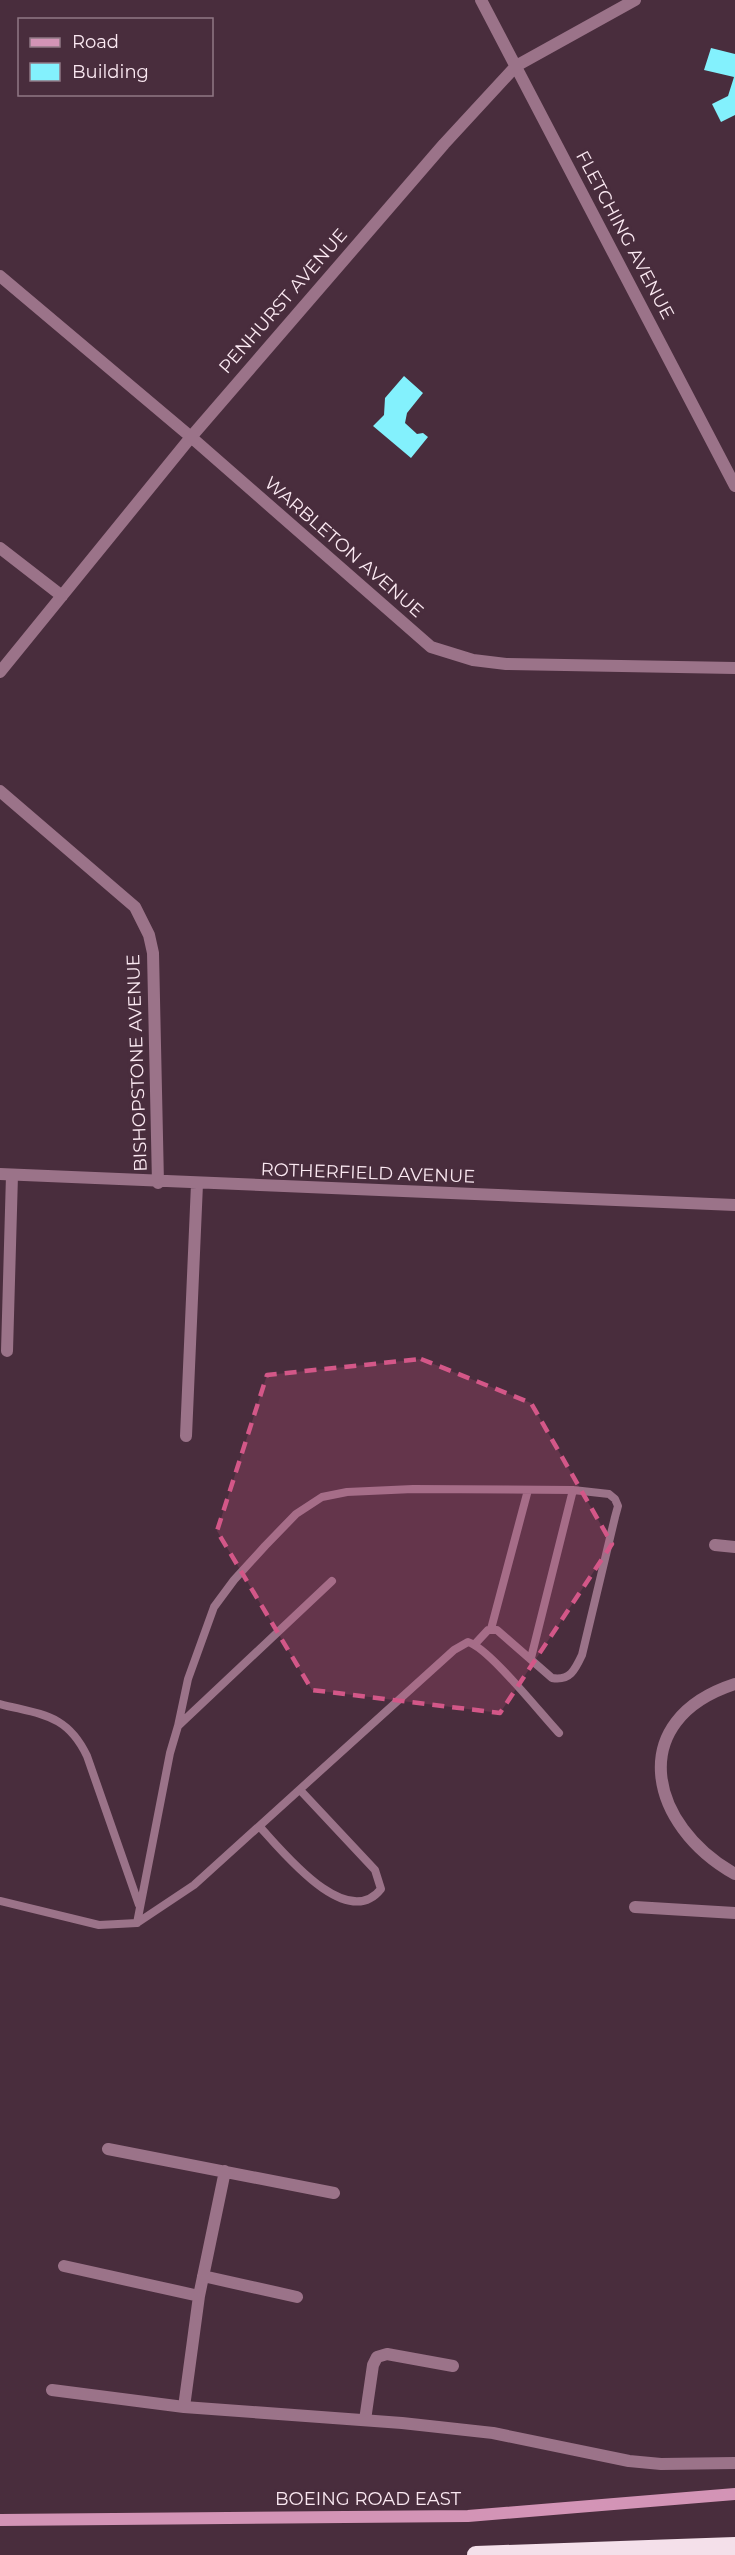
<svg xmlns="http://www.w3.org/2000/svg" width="735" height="2555" font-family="Montserrat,sans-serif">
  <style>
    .building { fill: #83f1fd }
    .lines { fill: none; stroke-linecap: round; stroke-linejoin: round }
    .service { stroke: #9b7389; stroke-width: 8 }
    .minor { stroke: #9b7389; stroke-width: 12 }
    .secondary { stroke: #d394b6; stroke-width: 12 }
    .motorway { stroke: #f4e0ea; stroke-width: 18 }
    .marked { fill: #d35788; fill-opacity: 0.2; stroke: #d35788; stroke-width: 4.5; stroke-dasharray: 12 8; stroke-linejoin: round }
    .labels { text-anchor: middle; stroke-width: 6; stroke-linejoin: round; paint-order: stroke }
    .street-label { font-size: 18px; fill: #fbe9f2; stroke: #492d3d }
  </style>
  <rect width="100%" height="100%" fill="#492d3d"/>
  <!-- building -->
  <path class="building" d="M711,48L735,54V115L721,122L712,104L728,96L734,77L704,70Z
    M404,376L423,393L407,413L405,423L417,434L423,433L428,437L411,458L373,426L384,415L385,398Z"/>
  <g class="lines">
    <!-- service -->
    <path class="service" d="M491,1629L528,1490
      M531,1658L573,1490
      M0,1704C42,1715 67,1714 87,1756L139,1905
      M178,1726L188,1679L214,1607L234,1580L265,1546L296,1514L322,1497L347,1492L413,1489L573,1490L609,1494L615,1499L618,1506L615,1517L582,1655C575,1670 570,1681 552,1678L497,1630H488L475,1644
      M260,1827C283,1852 347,1932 381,1889L375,1870L301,1791
      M0,1901L99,1925L137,1923L194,1885L454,1650L468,1642C489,1648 541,1714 559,1733
      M137,1923L170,1753L178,1726L332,1581"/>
    <!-- minor -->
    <path class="minor" d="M481,0L735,486
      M0,276L191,437L431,647L473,660L506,664L735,668
      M0,548L62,596
      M0,672L191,437L444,144L516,66L635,0
      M0,791L135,907L149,935L153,953L158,1183
      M0,1174L735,1205
      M7,1351L12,1175
      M186,1436L197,1184
      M715,1545L735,1547
      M735,1684C624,1720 649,1826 735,1874
      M635,1907L735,1913
      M108,2149L334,2193
      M64,2266L199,2296
      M203,2276L297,2297
      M52,2390L184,2407L402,2423L493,2433L629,2461L661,2464L735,2463
      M184,2407L199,2296L225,2171
      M365,2420L373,2365L377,2357L387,2354L453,2366"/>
    <!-- secondary -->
    <path class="secondary" d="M0,2520L468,2516L735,2494"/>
    <!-- motorway -->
    <path class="motorway" d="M476,2555L735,2546"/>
  </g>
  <!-- marked area -->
  <path class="marked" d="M421,1359L531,1403L612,1544L500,1713L312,1690L217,1531L267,1375Z"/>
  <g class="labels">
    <!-- street labels -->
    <g class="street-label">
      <text transform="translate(625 235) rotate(62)" y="6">FLETCHING AVENUE</text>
      <text transform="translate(283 301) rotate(-49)" y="6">PENHURST AVENUE</text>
      <text transform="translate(344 547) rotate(41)" y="6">WARBLETON AVENUE</text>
      <text transform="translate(137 1063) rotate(-92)" y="6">BISHOPSTONE AVENUE</text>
      <text transform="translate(368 1173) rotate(2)" y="6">ROTHERFIELD AVENUE</text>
      <text x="368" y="2505">BOEING ROAD EAST</text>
    </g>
  </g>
  <!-- legend -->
  <rect x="18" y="18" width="195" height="78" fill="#492d3d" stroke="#907885" stroke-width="1.5"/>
  <rect x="30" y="38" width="30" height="9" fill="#d394b6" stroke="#907885" stroke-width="1.5"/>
  <text x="72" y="48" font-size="18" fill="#fbe9f2">Road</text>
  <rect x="30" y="63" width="30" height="18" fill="#83f1fd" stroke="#907885" stroke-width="1.5"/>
  <text x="72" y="78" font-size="18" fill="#fbe9f2">Building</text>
</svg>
